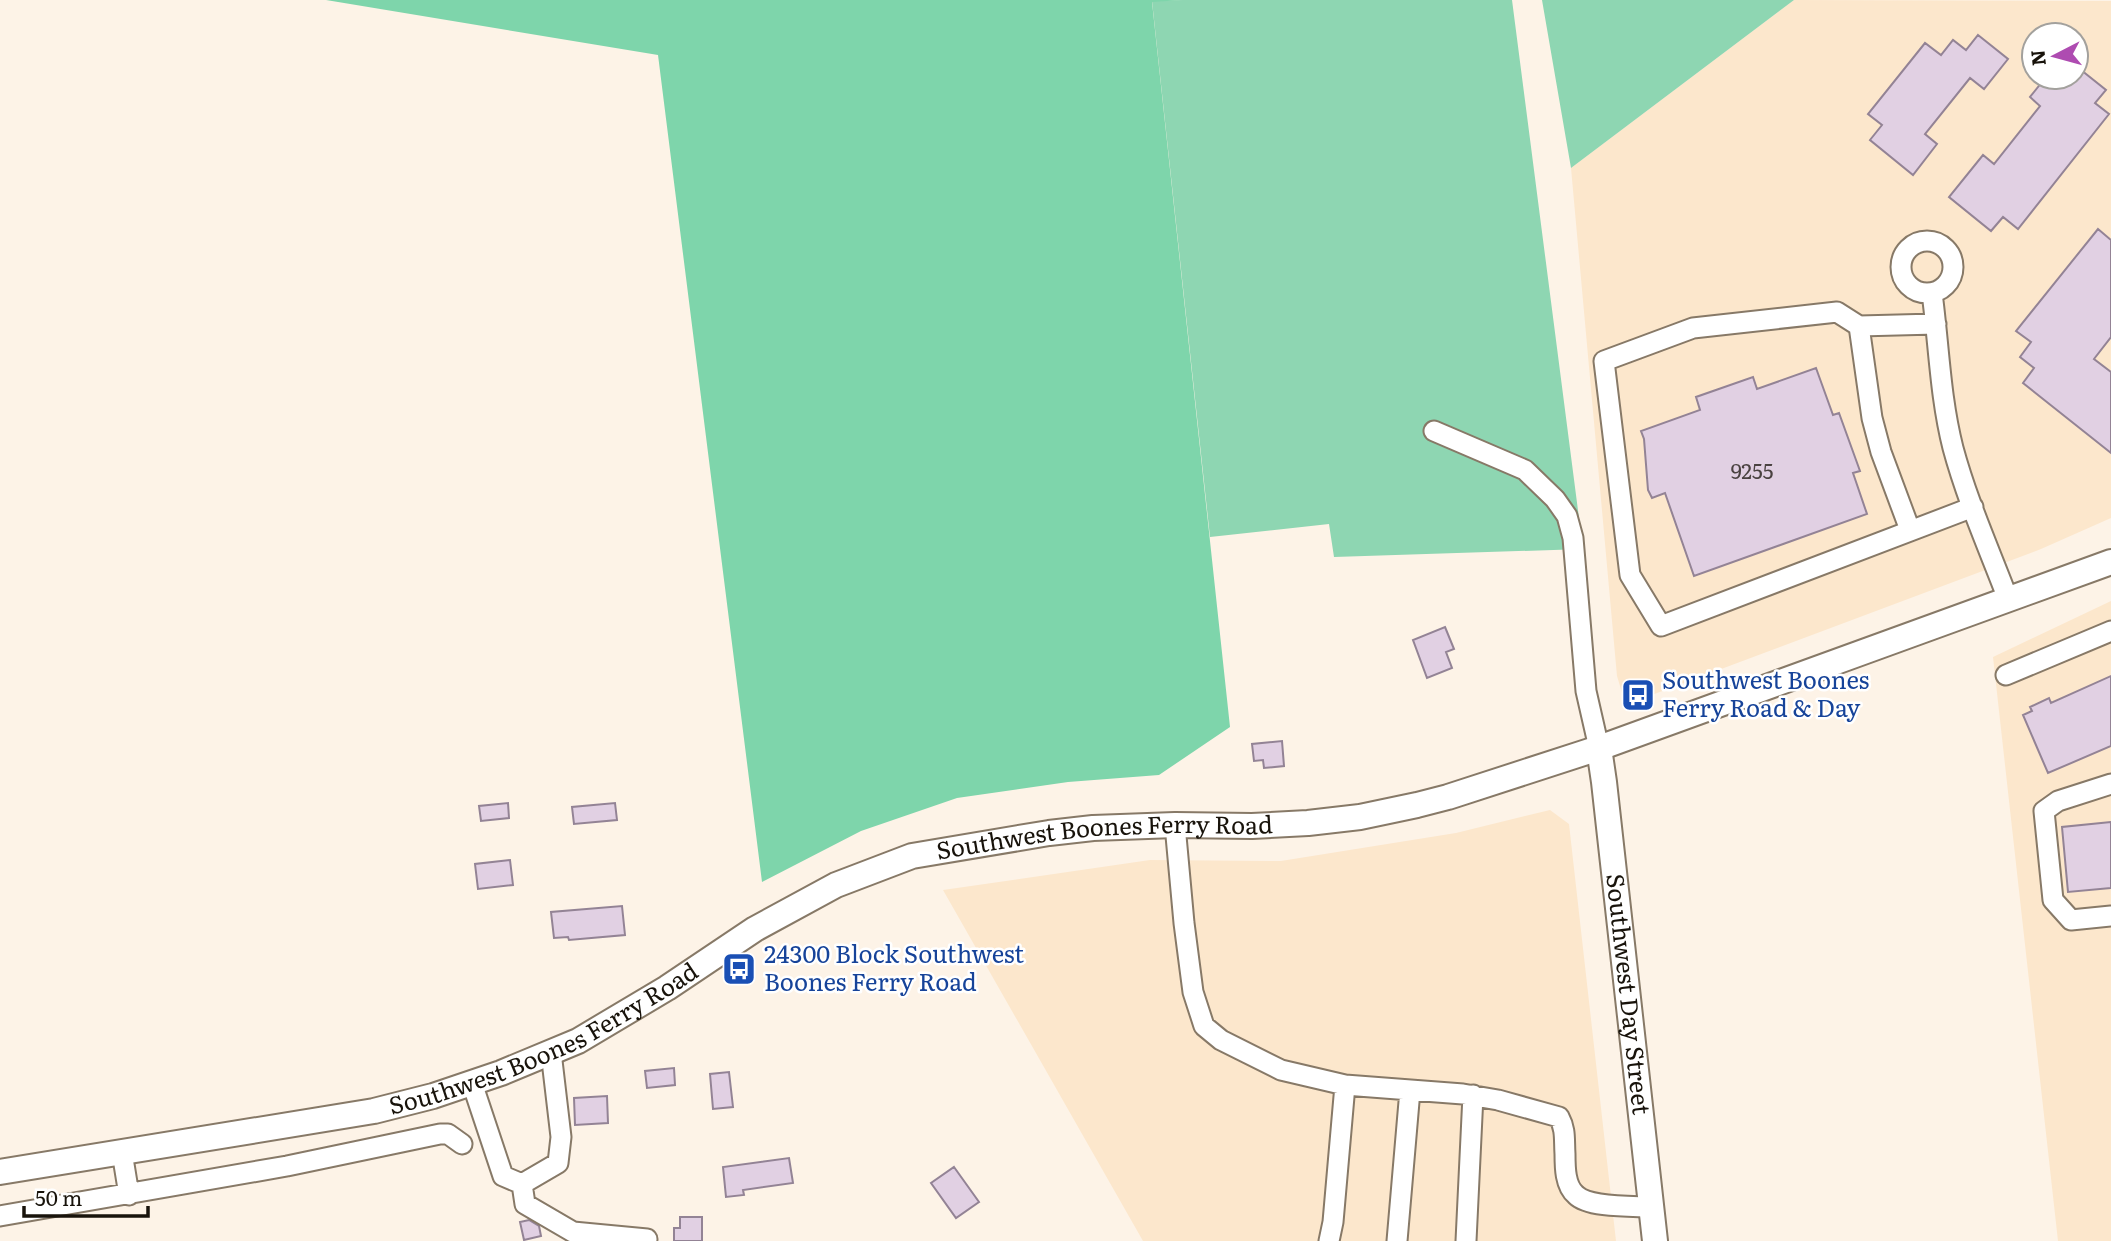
<svg xmlns="http://www.w3.org/2000/svg" width="2111" height="1241" font-family="Literata,serif">
  <style>
    .built { fill: #fce7cc; fill-rule: evenodd }
    .green { fill: #8ed6b2 }
    .forest { fill: #7ed5ab }
    .building { fill: #e1d0e3; stroke: #938395; stroke-width: 2 }
    .lines { fill: none; stroke-linecap: round; stroke-linejoin: round }
    .minor-casing { stroke: #877967; stroke-width: 23 }
    .major-casing { stroke: #877967; stroke-width: 28 }
    .minor { stroke: #fff; stroke-width: 19 }
    .major { stroke: #fff; stroke-width: 24 }
    .labels { text-anchor: middle; stroke-width: 5; stroke-linejoin: round; paint-order: stroke }
    .number-label { font-size: 21px; fill: #4a4241 }
    .transit-label { font-size: 24px; fill: #164399; stroke: #fff; text-anchor: start }
    .street-label { font-size: 24px; fill: #18130b; stroke: #fff }
  </style>
  <rect width="100%" height="100%" fill="#fdf3e7"/>
  <!-- built -->
  <path class="built" d="M1794,0L2111,1V518L2041,549L1641,699L1623,696L1617,676L1571,168ZM2034,35H2076V77H2034Z
    M2111,601V1241H2058L1993,657Z
    M1550,810L1569,824L1616,1241H1143L943,890L1150,860L1281,861L1456,833Z"/>
  <!-- green -->
  <path class="green" d="M1183,0H1512L1583,549L1334,557L1329,524L1210,537L1152,1Z
    M1542,0H1794L1571,168Z"/>
  <!-- forest -->
  <path class="forest" d="M326,0H1183L1152,2L1230,727L1159,775L1068,782L957,798L861,831L762,882L658,55Z"/>
  <!-- building -->
  <path class="building" d="M1978,35L2008,59L1984,89L1970,78L1925,134L1937,144L1913,175L1870,140L1882,125L1868,114L1925,43L1941,55L1953,40L1966,50Z
    M2076,66L2106,90L2095,103L2109,114L2018,229L2003,217L1991,231L1949,197L1983,155L1994,164L2040,106L2030,97L2046,77H2076Z
    M2098,229L2111,240V337L2094,359L2111,372V453L2023,383L2034,368L2020,357L2031,342L2016,331Z
    M1816,368L1833,415L1839,413L1860,471L1853,473L1867,514L1694,576L1665,493L1652,498L1648,490L1644,439L1641,431L1700,410L1696,397L1753,377L1757,389Z
    M1445,627L1454,649L1446,652L1452,668L1427,678L1413,640Z
    M2111,676V746L2048,773L2023,715L2032,711L2030,707L2049,698L2051,703Z
    M1282,741L1284,766L1264,768L1263,760L1254,761L1252,744Z
    M508,803L509,818L481,821L479,806Z
    M615,803L617,820L574,824L572,807Z
    M2111,822V888L2068,892L2062,827Z
    M510,860L513,885L478,889L475,864Z
    M622,906L625,935L569,940L568,937L554,938L551,912Z
    M674,1068L675,1085L647,1088L645,1071Z
    M729,1072L733,1107L713,1109L710,1074Z
    M607,1096L608,1123L575,1125L574,1098Z
    M789,1158L793,1183L743,1190L744,1195L726,1197L723,1167Z
    M954,1167L979,1202L956,1218L931,1183Z
    M680,1217H702V1241H674V1228H680Z
    M529,1220L539,1226L541,1236L524,1240L520,1222Z"/>
  <g class="lines">
    <defs>
      <path id="minor" d="M1901 267a26 26 0 1 1 52 0a26 26 0 1 1-52 0Z
        M1932,293C1939,345 1940,397 1953,448C1967,500 1989,549 2008,599
        M1936,324L1859,326L1837,312L1693,328L1604,361L1630,575L1661,626L1973,507
        M1859,326L1872,418L1881,452L1910,530
        M1434,431L1525,470L1555,499L1567,516L1573,538L1586,691L1599,748
        M2006,675L2111,631
        M2111,784L2058,801L2044,811L2053,900L2071,920L2111,916
        M1175,825L1184,923L1193,992L1204,1026L1221,1040L1281,1070L1345,1085L1463,1094L1498,1100L1559,1117C1566,1130 1564,1139 1565,1154C1565,1167 1565,1186 1576,1195C1589,1208 1633,1206 1651,1207
        M472,1083L503,1176L522,1184L558,1163L561,1137L551,1052
        M122,1152L129,1195
        M522,1184L525,1204L573,1232L647,1239
        M0,1216L287,1166L440,1134H448L462,1144
        M1329,1241L1333,1222L1345,1085
        M1397,1241L1410,1090
        M1466,1241L1473,1095"/>
      <g id="major">
        <path id="s1" d="M1599,748L1604,782L1655,1241"/>
        <path id="s2" d="M0,1172L374,1111L433,1096L501,1073L578,1041L667,988L755,929L836,885L912,856L1049,833L1093,828L1175,825L1252,826L1308,823L1360,817L1417,805L1448,797L1599,748L2111,562"/>
      </g>
    </defs>
    <!-- minor casing -->
    <use href="#minor" class="minor-casing"/>
    <!-- major casing -->
    <use href="#major" class="major-casing"/>
    <!-- minor -->
    <use href="#minor" class="minor"/>
    <!-- major -->
    <use href="#major" class="major"/>
  </g>
  <!-- icons -->
  <defs>
    <symbol id="bus-square" viewBox="-11 -11 22 22"><rect x="-9" y="-9" width="18" height="18" rx="4" fill="#1a4fb4" stroke="#fff"/><path d="M-5-6H5V4H4V6H2V4H-2V6H-4V4H-5ZM-3.5-4V0h7V-4ZM-3.5 1.2v1.5H-2V1.2ZM2 1.2v1.5H3.5V1.2Z" fill="#fff"/></symbol>
  </defs>
  <g fill-rule="evenodd">
    <use href="#bus-square" x="1619" y="676" width="38" height="38"/>
    <use href="#bus-square" x="720" y="950" width="38" height="38"/>
  </g>
  <g class="labels">
    <!-- number labels -->
    <g class="number-label">
      <text x="1752" y="479">9255</text>
    </g>
    <!-- transit labels -->
    <g class="transit-label">
      <text x="1662" y="689">Southwest Boones<tspan x="1662" dy="28">Ferry Road &amp; Day</tspan></text>
      <text x="764" y="963">24300 Block Southwest<tspan x="764" dy="28">Boones Ferry Road</tspan></text>
    </g>
    <!-- street labels -->
    <g class="street-label">
      <text dy="8" stroke="none"><textPath href="#s2" startOffset="1172">Southwest Boones Ferry Road</textPath></text>
      <text dy="8" stroke="none"><textPath href="#s1" startOffset="248">Southwest Day Street</textPath></text>
      <text dy="8" stroke="none"><textPath href="#s2" startOffset="564">Southwest Boones Ferry Road</textPath></text>
    </g>
  </g>
  <!-- north arrow -->
  <g transform="translate(2055 56) rotate(264)"><circle r="33" fill="#ffffff" stroke="#a3a19d" stroke-width="2"/>
  <path d="M0-5L12 26L0 18L-12 26Z" fill="#ae4bb1"/>
  <text y="-10" font-size="19" font-weight="bold" text-anchor="middle" fill="#18130b">N</text>
  </g>
  <!-- scale -->
  <path d="M24 1206v10h124v-10" fill="none" stroke="#18130b" stroke-width="3.5"/>
  <text x="35" y="1206" font-size="21" fill="#18130b" stroke="#ffffff" stroke-width="5" paint-order="stroke">50 m</text>
</svg>
